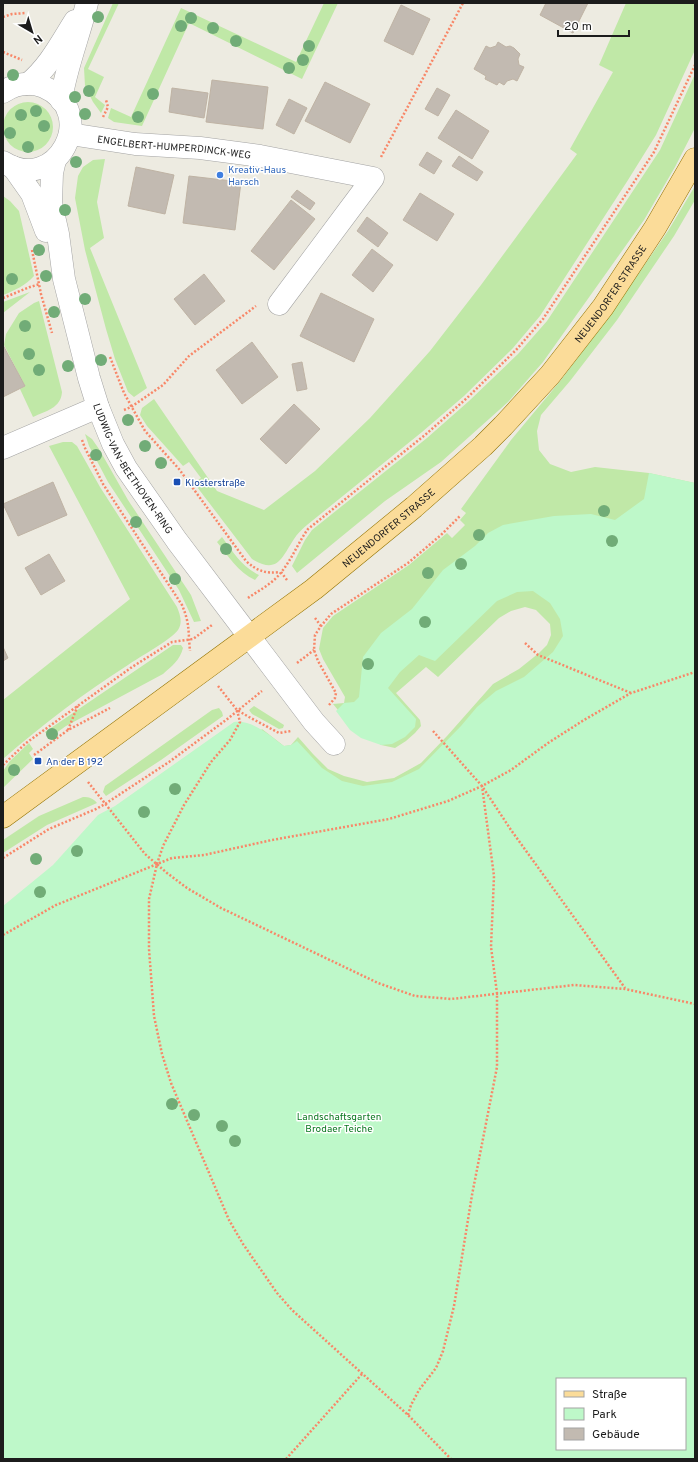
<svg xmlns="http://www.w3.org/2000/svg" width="698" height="1462" font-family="Overpass,sans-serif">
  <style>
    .grass { fill: #c0e8a7 }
    .park { fill: #bef8c9; fill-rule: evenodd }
    .building { fill: #c2bab1; stroke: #bfb3a4 }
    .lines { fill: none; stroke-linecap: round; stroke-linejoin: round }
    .minor-casing { stroke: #a3a3a3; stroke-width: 23 }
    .major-casing { stroke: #927302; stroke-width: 23 }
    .path { stroke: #f88768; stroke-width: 2.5; stroke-dasharray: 2 2; stroke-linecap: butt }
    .minor { stroke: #fff; stroke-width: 22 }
    .major { stroke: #fbdc99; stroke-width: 22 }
    .tree { fill: #71ac77 }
    .shop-dot { fill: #3f7fe0; stroke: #fff; stroke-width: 1.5 }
    .transit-dot { fill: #1a4fb4; stroke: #fff; stroke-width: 1.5 }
    .labels { text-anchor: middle; stroke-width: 3; stroke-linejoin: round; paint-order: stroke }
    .street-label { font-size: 10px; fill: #1c1c1c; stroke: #fff }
    .shop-label { font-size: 10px; fill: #366cbe; stroke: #fff; text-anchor: start }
    .transit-label { font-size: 10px; fill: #164399; stroke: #fff; text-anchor: start }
    .park-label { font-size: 10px; fill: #0c7821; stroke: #fff }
  </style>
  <rect width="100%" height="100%" fill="#edebe1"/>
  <!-- grass -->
  <path class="grass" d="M113,3H119L88,69L104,77L95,97L105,105L101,113L93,102L85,86L84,68Z
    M324,3H338L302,79L189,23L142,126L114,122L108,118L111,108L131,117L181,8L296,62Z
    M626,3H695V50L656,135L628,180L540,316L513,348L464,396L422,432L307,525C302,529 297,534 294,539C282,557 278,575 252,559L194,483L201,478L189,462L183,466L147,426L140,415L142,408L154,399L217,491L264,510L315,471L370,418L430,351L481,285L577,154L570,149L613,72L599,65Z
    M695,74V128L675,167L644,220L543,362L508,402L441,462L385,501L297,573L292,566L305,540L312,530L427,438L469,401L518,354L547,321L660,150Z
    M3 127a25 25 0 1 1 50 0a25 25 0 1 1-50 0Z
    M105,159L97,202L104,238L90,248L147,388L134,397L128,392L115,359L106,329L85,250L75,198L78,176L83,167L93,160Z
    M695,186V200L674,236L617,320L570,381L541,415L537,431L539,450L550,464L571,472L595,467L649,473L695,483L504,766L173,832L262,729L284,746L291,745L298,737L313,754L328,769L344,776L367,782L394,778L421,763L447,736L493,684L519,669L539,653L547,645L551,635L550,624L536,610L525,607L511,611L499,618L438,677L426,667L396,693L420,720L421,726L415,733L406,741L395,748L381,745L338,710L333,704L344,703L345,697L323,659L319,649L323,628L333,616L409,565L447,533L452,538L465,525L460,520L466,513L461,509L511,440L561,380L610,315L668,231Z
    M3,196L10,201L19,211L34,276C26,285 14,291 3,295Z
    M30,292L3,313V302Z
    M39,301L62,392C61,408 46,411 33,417L20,389L25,386L4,345L6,334L19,313L34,303Z
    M85,434L92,439L99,449L128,500L191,595L201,621L194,622L179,590L108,482L89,446Z
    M63,442H72L77,446L100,487L177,607C180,615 183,622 178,630C172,639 138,658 128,665C84,693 42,725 3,759V700L130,599L49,446Z
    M222,537C233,552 242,567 259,575L255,580C238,572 228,556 217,542Z
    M173,645H181L183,648C180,660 172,666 163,674L66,726L49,738L45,732Z
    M254,706L284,725L283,728L279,729L252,714L249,710Z
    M219,708L222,712L223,716L161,760L106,796L103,792L105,786L212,710Z
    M29,743L33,749L29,753L33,759L3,788V771L10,761Z
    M83,797C89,797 93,798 97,803L47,825L3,853V840L39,816Z"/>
  <!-- park -->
  <path class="park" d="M649,473L695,483V1459H3V906L53,865L98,815L115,806L234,722C253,720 269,735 284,746L291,745L297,741L322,768L342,781L363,786L392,782L419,769L461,726L477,707L496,691L524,677L553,652L563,636L560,619L550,603L533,591L517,592L497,601L435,661L419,655L400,672L388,688L416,719L415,727L405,737L392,744L381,745L361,738L350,730L336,711L344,703L354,702L359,697L363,657L381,633L412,609L443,570L475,546L488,533L503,525L554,516L591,514L615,520L644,499ZM557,1379H685V1449H557Z"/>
  <!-- building -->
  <path class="building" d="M546,3H588L573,33L540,15Z
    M401,5L430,19L413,55L384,41Z
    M498,42L506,47L510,46L514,48L520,54L518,59L519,65L524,67L517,81L513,79L507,81L504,85L499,82L497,85L485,79L486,76L474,69L486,46L490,48L496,46Z
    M212,80L268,87L263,129L206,122Z
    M325,82L370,104L350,143L305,121Z
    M172,88L208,93L204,118L169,112Z
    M437,88L450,95L438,116L425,109Z
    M289,99L307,108L294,134L276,125Z
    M456,110L489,131L472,159L438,138Z
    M427,152L442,161L434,174L419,165Z
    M459,156L483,172L477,181L452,166Z
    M136,167L174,175L165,214L128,206Z
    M189,176L241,182L235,230L183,223Z
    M297,190L315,203L310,210L291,197Z
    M420,193L454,214L437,241L403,220Z
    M291,200L315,219L274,270L251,251Z
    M367,217L388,233L378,247L357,231Z
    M372,249L393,265L373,292L352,275Z
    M204,274L225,301L195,325L174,299Z
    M321,293L374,319L354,362L300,336Z
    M252,342L278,377L242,404L216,370Z
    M3,345L25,386L3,397Z
    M302,362L307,389L297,391L292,364Z
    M294,404L320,429L286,464L260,439Z
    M53,482L67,515L18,536L3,504Z
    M49,554L65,581L41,595L25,568Z
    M3,647L8,658L3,661Z"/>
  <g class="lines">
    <defs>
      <g id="minor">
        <path d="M28,84C49,67 61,43 75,21"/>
        <path d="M3,92C15,84 30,81 44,87C101,112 56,196 3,162"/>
        <path d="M61,100C66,67 79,36 87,3"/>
        <path id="s1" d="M70,134L135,144L200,148L260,156L373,178L279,304"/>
        <path id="s2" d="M55,160L52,173L51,203L58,234L64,279L89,378L98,407L113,444L126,468L177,541L314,722L334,744"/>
        <path d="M13,167L32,194L46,231"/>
        <path d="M3,448L98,407"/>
      </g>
      <g id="major">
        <path id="s3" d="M3,817L314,589L414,507L483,446L503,426L550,375L603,307L655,228L695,159"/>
      </g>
    </defs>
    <!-- minor casing -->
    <use href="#minor" class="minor-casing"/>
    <!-- major casing -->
    <use href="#major" class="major-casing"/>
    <!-- path -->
    <path class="path" d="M3,17L12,14L26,13
      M3,52L22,60
      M103,117L108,107L106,100
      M381,157L463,3
      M32,250L41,294L52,333
      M3,298L30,287L40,284
      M110,357L124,393L145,431L179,469L246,561C257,571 266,574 280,572
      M124,410L131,407L163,385L189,356L256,306
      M82,440L85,448L103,484L182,605C190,624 188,631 190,651
      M281,572L287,580
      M248,598C258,591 270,585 278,576C291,562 297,544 308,529L425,435L467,398L516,350L543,319L654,152L695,65
      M315,618L321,626
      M525,643L538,655L631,693
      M297,663L314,650
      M218,686L237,710L249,717L279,733L291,731
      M329,705L335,698L336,693L318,661L314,650L315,635L321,626L331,614L408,563L441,535L460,516
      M237,710L240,722L230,740L211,762L184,805L163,846L157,864L149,899V949L154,1016L162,1054L171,1083L229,1220L243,1244L277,1293L292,1310L408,1415L451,1459
      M68,730L78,705
      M433,731L482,786L511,830L625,988
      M34,755L68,730L110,708
      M3,765L26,743L132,667L172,642L193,639L212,625
      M88,782L145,854L167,873L187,888L221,908L378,983L415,996L451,999L574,985L625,989L695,1004
      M3,858L49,829L96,809L105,804L169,762L226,720L262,691
      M3,935L56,905L172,858L204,855L272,840L389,819L448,801L482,786L511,770L548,743L584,720L631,693L695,672
      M408,1415L411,1405L419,1390L436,1368L443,1351L454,1306L472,1195L497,1067V993L491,947L494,876L482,786
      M286,1459L362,1374"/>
    <!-- minor -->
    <use href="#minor" class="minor"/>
    <!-- major -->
    <use href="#major" class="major"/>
  </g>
  <!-- trees -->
  <g class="tree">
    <circle cx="98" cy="17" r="6"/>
    <circle cx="191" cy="18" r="6"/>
    <circle cx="181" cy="26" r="6"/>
    <circle cx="213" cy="28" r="6"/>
    <circle cx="236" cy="41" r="6"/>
    <circle cx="309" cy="46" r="6"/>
    <circle cx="303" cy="60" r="6"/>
    <circle cx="289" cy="68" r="6"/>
    <circle cx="13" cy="75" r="6"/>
    <circle cx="89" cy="91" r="6"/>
    <circle cx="153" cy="94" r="6"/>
    <circle cx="75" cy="97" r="6"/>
    <circle cx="36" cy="111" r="6"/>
    <circle cx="85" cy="114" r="6"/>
    <circle cx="21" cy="115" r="6"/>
    <circle cx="138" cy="117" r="6"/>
    <circle cx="44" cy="126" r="6"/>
    <circle cx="10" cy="133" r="6"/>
    <circle cx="28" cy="147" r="6"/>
    <circle cx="76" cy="162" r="6"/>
    <circle cx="65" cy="210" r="6"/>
    <circle cx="39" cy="250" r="6"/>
    <circle cx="46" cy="276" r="6"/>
    <circle cx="12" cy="279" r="6"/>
    <circle cx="85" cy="299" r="6"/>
    <circle cx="54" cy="312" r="6"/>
    <circle cx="25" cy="326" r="6"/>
    <circle cx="29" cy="354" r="6"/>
    <circle cx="101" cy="360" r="6"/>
    <circle cx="68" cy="366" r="6"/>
    <circle cx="39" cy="370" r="6"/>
    <circle cx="128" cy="420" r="6"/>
    <circle cx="145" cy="446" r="6"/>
    <circle cx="96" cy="455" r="6"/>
    <circle cx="161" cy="463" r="6"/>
    <circle cx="604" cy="511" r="6"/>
    <circle cx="136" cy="522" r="6"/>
    <circle cx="479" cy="535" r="6"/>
    <circle cx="612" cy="541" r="6"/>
    <circle cx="226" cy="549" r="6"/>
    <circle cx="461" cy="564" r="6"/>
    <circle cx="428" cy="573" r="6"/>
    <circle cx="175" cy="579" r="6"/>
    <circle cx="425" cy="622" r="6"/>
    <circle cx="368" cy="664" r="6"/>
    <circle cx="52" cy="734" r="6"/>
    <circle cx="14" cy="770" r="6"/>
    <circle cx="175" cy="789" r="6"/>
    <circle cx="144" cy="812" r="6"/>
    <circle cx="77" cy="851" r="6"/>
    <circle cx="36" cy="859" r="6"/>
    <circle cx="40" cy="892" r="6"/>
    <circle cx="172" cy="1104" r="6"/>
    <circle cx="194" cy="1115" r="6"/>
    <circle cx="222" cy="1126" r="6"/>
    <circle cx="235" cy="1141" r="6"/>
  </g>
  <!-- markers -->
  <circle class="shop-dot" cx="220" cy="175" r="4"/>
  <g class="transit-dot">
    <rect x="173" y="478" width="8" height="8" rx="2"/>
    <rect x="34" y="757" width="8" height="8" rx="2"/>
  </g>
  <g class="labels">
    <!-- street labels -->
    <g class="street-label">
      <text dy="4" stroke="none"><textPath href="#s1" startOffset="105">ENGELBERT-HUMPERDINCK-WEG</textPath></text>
      <text dy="4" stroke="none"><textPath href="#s3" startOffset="806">NEUENDORFER STRASSE</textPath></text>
      <text dy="4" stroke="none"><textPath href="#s2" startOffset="324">LUDWIG-VAN-BEETHOVEN-RING</textPath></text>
      <text dy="4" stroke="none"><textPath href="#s3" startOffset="482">NEUENDORFER STRASSE</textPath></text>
    </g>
    <!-- shop labels -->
    <g class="shop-label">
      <text x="228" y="173">Kreativ-Haus<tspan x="228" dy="12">Harsch</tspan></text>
    </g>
    <!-- transit labels -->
    <g class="transit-label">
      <text x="185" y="486">Klosterstraße</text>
      <text x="46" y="765">An der B 192</text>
    </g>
    <!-- park labels -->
    <g class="park-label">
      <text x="339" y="1120">Landschaftsgarten<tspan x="339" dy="12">Brodaer Teiche</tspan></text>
    </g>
  </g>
  <!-- border -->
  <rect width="698" height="1462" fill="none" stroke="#1c1c1c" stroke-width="8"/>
  <!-- legend -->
  <rect x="556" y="1378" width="130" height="72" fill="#ffffff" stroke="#a4a4a4"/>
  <rect x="564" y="1391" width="20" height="6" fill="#fbdc99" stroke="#a4a4a4"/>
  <text x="592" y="1398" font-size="12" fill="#1c1c1c">Straße</text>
  <rect x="564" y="1408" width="20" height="12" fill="#bef8c9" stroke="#a4a4a4"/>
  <text x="592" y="1418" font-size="12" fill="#1c1c1c">Park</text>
  <rect x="564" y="1428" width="20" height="12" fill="#c2bab1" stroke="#a4a4a4"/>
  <text x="592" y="1438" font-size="12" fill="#1c1c1c">Gebäude</text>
  <!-- north arrow -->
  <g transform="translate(32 32) rotate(142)" stroke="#ffffff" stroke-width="3" paint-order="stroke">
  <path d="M0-3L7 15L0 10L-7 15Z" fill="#1c1c1c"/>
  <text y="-6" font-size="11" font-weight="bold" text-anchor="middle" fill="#1c1c1c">N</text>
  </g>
  <!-- scale -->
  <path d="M558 30v6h71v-6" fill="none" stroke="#1c1c1c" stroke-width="2"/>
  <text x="564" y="30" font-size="12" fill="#1c1c1c" stroke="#ffffff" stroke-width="3" paint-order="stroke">20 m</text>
</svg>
